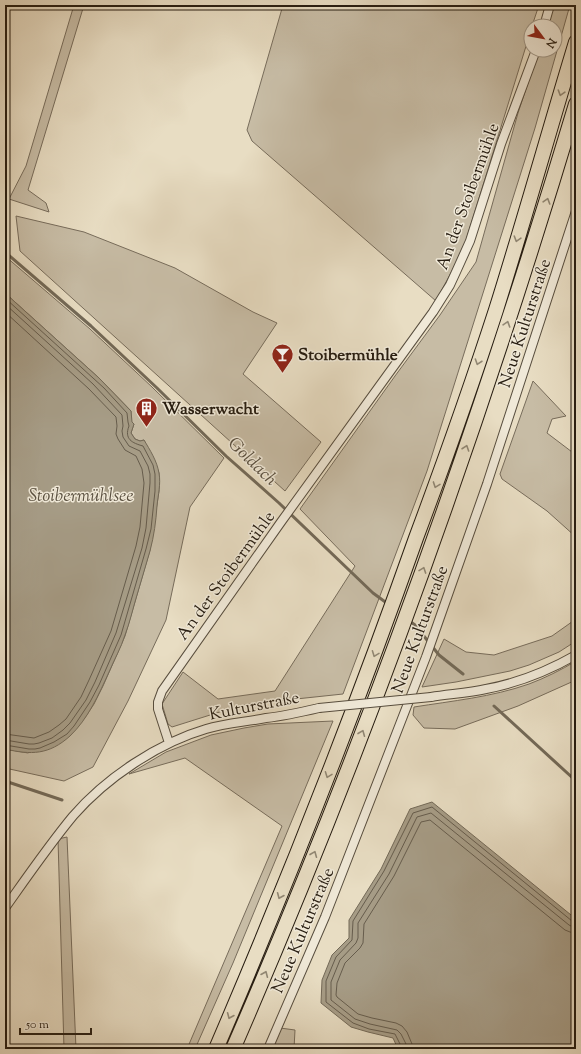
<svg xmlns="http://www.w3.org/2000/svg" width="581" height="1054" font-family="'Sorts Mill Goudy',serif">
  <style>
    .green { fill: #c7bca5; stroke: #776c5b }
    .water { fill: #a69c86; stroke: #736957 }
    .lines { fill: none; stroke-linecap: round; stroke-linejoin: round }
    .shore { stroke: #665c4c; stroke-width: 1 }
    .stream { stroke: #736957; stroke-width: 3 }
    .street-casing { stroke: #574d3e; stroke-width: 10 }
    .highway-casing { stroke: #271d11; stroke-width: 16 }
    .street { stroke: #f0e9d8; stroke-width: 8 }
    .highway { stroke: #e8ddc3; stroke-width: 14 }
    .street-bridge-casing { stroke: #574d3e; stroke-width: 10; stroke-linecap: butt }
    .street-bridge { stroke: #f0e9d8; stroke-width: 8 }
    .oneway { stroke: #918773 }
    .labels { text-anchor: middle; stroke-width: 3; stroke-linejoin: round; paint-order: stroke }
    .street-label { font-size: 17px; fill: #271d11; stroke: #f0e9d8 }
    .poi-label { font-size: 17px; font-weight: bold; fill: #271d11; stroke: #f0e9d8; text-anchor: start }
    .water-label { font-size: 18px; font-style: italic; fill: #5a5040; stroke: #f0e9d8 }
  </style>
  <rect width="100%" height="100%" fill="#e8ddc3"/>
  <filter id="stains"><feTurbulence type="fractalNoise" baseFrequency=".005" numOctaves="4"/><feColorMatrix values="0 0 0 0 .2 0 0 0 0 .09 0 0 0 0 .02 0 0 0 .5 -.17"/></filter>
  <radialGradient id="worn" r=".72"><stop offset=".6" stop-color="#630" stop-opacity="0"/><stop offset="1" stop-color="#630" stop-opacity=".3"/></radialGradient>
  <!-- green -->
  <path class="green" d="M74,5H84L28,190L46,203L49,212L9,199L26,166Z
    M283,5H539L532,26H531V30L463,250L436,301L252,141L247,130Z
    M554,5H570L535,128L427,471L343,694L249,704L226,710L172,727L168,724L162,704L183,672L218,699L275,691L355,566L300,509L395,376L440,315L476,262L518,113L539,50H555V26H547Z
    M16,216L84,232L175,268L253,312L277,323L243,374L321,442L285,491L20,251Z
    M5,256L90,329L152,387L224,458L190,507L166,620L128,701L93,767L64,781L5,768V749L28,753L84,719L94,704L103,686L125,636L150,550L159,491V473L144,440L140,441L135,439L131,433L134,424L131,422V411L99,378L5,293Z
    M533,381L566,416L552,419L547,433L576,455V537L547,511L502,479L500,474Z
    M576,619V641L559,652L529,665L510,671L456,682L422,687L444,639L466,652L494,655L552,636Z
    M576,661V680L518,706L455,729L424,728L413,715L414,707C452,701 492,697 529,684C545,678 561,670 576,661Z
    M333,721L233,963L195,1049H187L282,826L185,758L129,774L166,752L211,735L244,728L268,724Z
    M67,837L76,1049H64L58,839Z
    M280,1028L295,1030L294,1049H271Z"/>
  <!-- water -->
  <path class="water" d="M5,293L99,378L131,411L132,422L134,424L131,433L135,439L140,441L144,440C150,450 157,461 159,473C161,484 158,495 157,506C156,521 154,536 150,551C146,566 141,580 137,595C133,608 130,622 125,635C121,648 114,660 109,672C99,694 88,719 70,736C49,755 31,755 5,749Z
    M432,802L576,919V1049H398L393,1038L368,1032L351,1027L321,1003L322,980L332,955L349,938V920L381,869L410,809Z"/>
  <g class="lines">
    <!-- shore -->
    <path class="shore" d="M5,298L104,388L127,413L128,422L129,426C124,439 132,443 143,446L153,465L155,474V491L151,529L146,549L121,635L99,685L90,702L74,726L67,734L54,742L40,748L35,749H29L5,745
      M5,304L93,384L122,415L123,426L122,431L123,437L129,446L140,451L148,466L150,474V483L146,528L142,548L116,633L95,682L86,700L70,723L63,730L52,738L39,743L34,744H29L5,740
      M5,312L89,389L116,417L117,426L116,434L118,439L125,450L136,456L142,469L144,483L140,527L136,546L111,631L89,680L81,697L66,719L59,725L49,732L34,738L5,734
      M401,1049V1046L395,1034L369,1029L353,1023L326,1002V981L336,957L352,940L353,921L384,871L413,813L432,807L572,921L576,922
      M406,1049V1044L401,1034L397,1030L370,1024L355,1019L331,1000V982L340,960L356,943L358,938V923L389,874L417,817L431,813L569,925L573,927H576
      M412,1049V1044L407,1032L402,1026L396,1023L372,1018L358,1014L337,997L336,995L337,983L345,963L360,948L363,943L364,924L394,876L421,822L430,820L565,930L570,932L576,933"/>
    <!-- stream -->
    <path class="stream" d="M5,252L91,326L157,388L226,456L279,503L373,593L388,604
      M408,620L415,625L439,655L463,674
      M494,706L576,781
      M5,781L62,800"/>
    <defs>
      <path id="street" d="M544,26L550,5
        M431,697C449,694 468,693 486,689C518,683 548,671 576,655
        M169,743L158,709V702L162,691L281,522L433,312L450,285L456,272L470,241L501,144L536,50
        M5,908C27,877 49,845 73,816C106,778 158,743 206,729C226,723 246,722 266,718C284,716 302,712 319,708
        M268,1049L325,917L426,657L487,484L576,211"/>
      <path id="highway" d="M216,1049C288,881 355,711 416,538C444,463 471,387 496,310C524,221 549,131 576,42
        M233,1049C367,741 480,425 576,104"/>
    </defs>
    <!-- street casing -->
    <use href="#street" class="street-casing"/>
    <!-- highway casing -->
    <use href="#highway" class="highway-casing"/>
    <!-- street -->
    <use href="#street" class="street"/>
    <!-- highway -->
    <use href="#highway" class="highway"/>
    <defs>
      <path id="street-bridge" d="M319,708L431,697"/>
    </defs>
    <!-- street-bridge casing -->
    <use href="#street-bridge" class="street-bridge-casing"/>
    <!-- street-bridge -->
    <use href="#street-bridge" class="street-bridge"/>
  </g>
  <!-- one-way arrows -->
  <defs><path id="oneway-chevron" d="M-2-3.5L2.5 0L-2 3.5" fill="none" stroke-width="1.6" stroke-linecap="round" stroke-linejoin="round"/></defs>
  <g class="oneway">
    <use href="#oneway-chevron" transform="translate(561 93) rotate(107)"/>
    <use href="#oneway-chevron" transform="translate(547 201) rotate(-73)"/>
    <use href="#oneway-chevron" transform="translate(517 239) rotate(107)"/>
    <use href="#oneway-chevron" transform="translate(507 324) rotate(-72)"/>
    <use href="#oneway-chevron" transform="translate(478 362) rotate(109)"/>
    <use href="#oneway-chevron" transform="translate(466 448) rotate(-71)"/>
    <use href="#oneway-chevron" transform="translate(436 485) rotate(110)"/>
    <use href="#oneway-chevron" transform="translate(423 570) rotate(-70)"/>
    <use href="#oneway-chevron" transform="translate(375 654) rotate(111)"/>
    <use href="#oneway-chevron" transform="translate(362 733) rotate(-68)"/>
    <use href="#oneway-chevron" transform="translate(328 775) rotate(111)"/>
    <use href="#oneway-chevron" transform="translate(314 854) rotate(-68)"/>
    <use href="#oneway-chevron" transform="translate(280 896) rotate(113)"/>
    <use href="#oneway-chevron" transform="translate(265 974) rotate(-67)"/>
    <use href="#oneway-chevron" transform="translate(230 1016) rotate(113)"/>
  </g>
  <!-- icons -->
  <defs>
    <symbol id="bar-pin" viewBox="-11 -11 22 30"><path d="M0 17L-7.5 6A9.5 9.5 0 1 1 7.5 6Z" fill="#8f2418" stroke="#f0e9d8"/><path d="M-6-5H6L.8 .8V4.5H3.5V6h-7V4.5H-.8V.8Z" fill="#fff"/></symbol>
    <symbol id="building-pin" viewBox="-11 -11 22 30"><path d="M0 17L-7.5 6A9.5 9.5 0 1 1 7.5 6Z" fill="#8f2418" stroke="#f0e9d8"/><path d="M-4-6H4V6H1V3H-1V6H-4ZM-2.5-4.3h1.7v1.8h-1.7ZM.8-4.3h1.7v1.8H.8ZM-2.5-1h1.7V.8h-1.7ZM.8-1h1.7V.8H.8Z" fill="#fff"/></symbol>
  </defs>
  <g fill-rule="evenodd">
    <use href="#bar-pin" x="270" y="342" width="25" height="34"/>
    <use href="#building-pin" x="134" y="396" width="25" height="34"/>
  </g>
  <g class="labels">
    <!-- street labels -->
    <g class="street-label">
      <text transform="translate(467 196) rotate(-70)" y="6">An der Stoibermühle</text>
      <text transform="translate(524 323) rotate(-72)" y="6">Neue Kulturstraße</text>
      <text transform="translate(225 575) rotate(-54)" y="6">An der Stoibermühle</text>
      <text transform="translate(419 629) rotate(-70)" y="6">Neue Kulturstraße</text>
      <text transform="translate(254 705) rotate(-11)" y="6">Kulturstraße</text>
      <text transform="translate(302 930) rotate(-67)" y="6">Neue Kulturstraße</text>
    </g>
    <!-- poi labels -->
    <g class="poi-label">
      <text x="298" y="360">Stoibermühle</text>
      <text x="162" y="414">Wasserwacht</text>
    </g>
    <!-- water labels -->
    <g class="water-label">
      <text transform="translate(253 461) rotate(44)" y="6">Goldach</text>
      <text x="81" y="501">Stoibermühlsee</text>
    </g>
  </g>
  <!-- margin -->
  <rect width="581" height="1054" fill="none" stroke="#e8ddc3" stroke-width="20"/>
  <rect x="6" y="6" width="569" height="1042" fill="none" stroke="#271d11" stroke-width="2"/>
  <rect x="10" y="10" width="561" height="1034" fill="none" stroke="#271d11"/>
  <!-- north arrow -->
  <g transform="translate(543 38) rotate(122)"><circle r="19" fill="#f0e9d8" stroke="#a09788"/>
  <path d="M0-3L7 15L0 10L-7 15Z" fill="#8f2418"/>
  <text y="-6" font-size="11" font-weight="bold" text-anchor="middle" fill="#271d11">N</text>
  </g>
  <!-- scale -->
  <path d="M20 1028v6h71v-6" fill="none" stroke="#271d11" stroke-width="2"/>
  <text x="26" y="1028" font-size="12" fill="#271d11" stroke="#f0e9d8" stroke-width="3" paint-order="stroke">50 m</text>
  <rect width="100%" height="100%" filter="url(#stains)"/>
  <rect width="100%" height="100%" fill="url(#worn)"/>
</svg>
